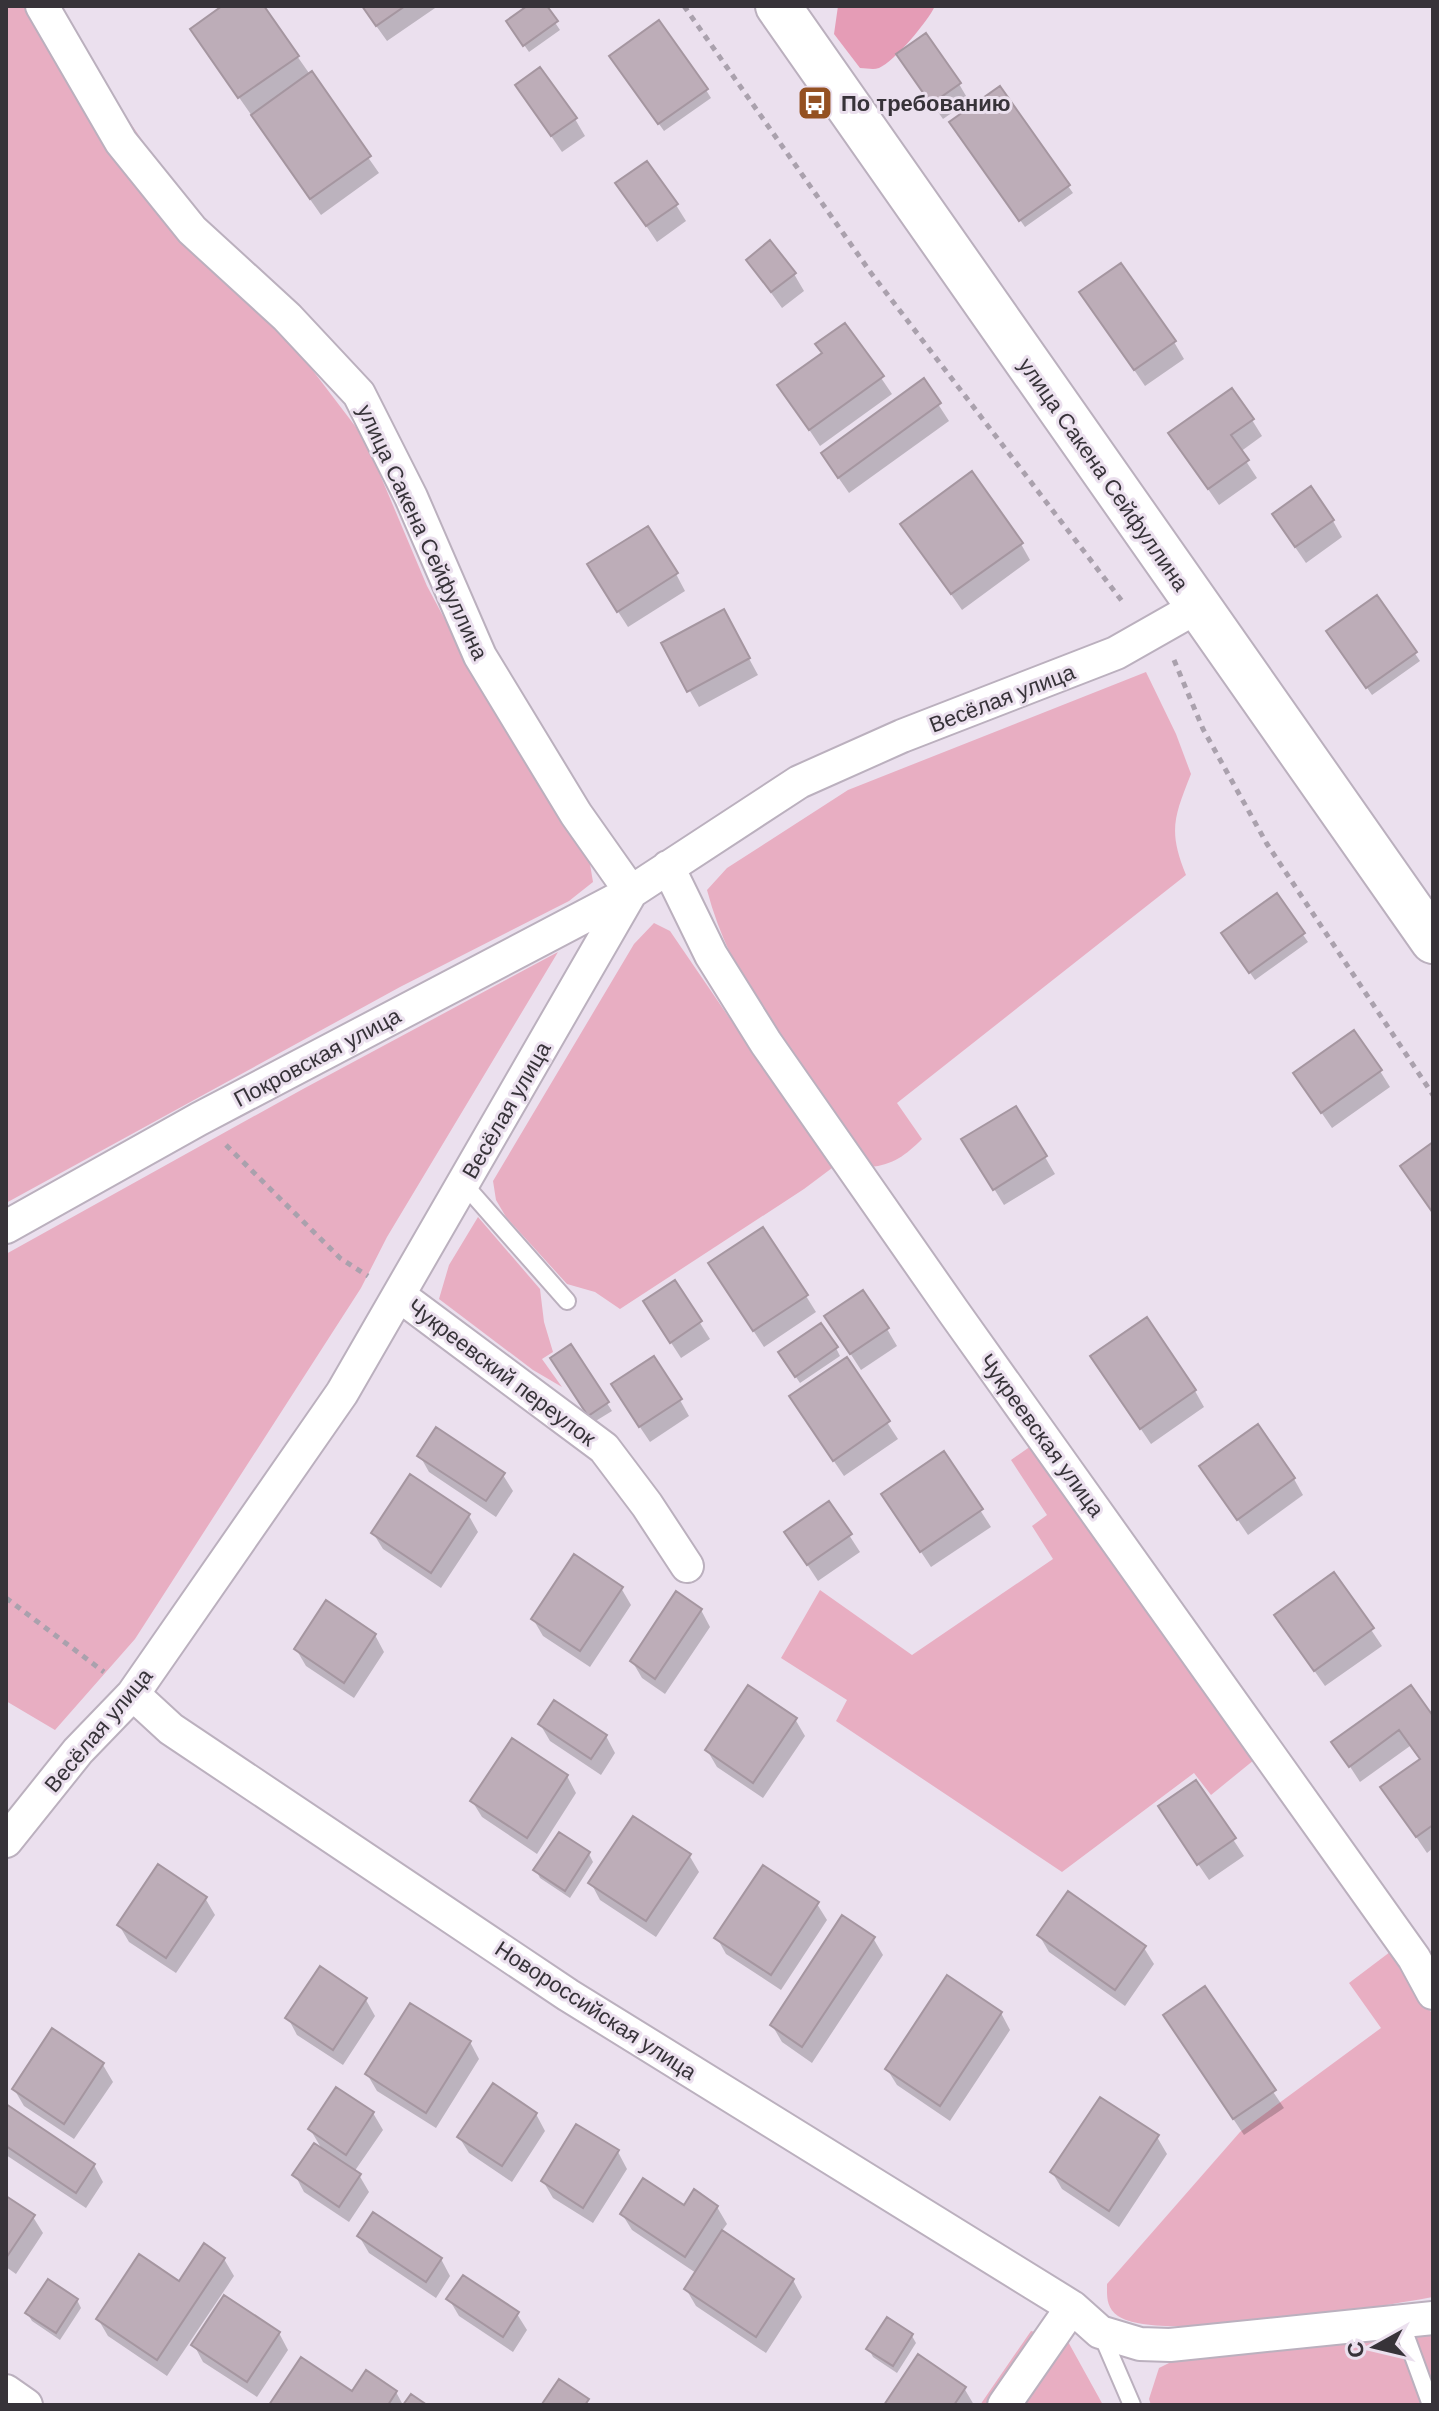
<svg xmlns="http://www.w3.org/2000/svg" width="1439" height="2411" font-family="Helvetica,sans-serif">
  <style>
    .green { fill: #e8aec2 }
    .forest { fill: #e59cb6 }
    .shadow { fill: #0003 }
    .building { fill: #bdadb8; stroke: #a596a0; stroke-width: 2 }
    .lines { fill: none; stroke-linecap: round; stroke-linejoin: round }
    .service-casing { stroke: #bbb0be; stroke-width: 20 }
    .minor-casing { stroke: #bbb0be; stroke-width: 36 }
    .secondary-casing { stroke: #bbb0be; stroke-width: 48 }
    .path { stroke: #aaa1ad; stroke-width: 5; stroke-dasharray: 6 6; stroke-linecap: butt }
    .service { stroke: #fff; stroke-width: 16 }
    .minor { stroke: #fff; stroke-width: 32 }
    .secondary { stroke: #fff; stroke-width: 44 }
    .labels { text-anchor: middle; stroke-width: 6; stroke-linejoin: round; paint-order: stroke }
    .poi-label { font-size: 22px; font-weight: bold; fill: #373339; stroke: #ebe0ee; text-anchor: start }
    .street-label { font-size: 22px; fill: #373339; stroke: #ebe0ee }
  </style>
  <rect width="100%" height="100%" fill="#ebe0ee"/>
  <!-- green -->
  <path class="green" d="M6,6H51L180,196L365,439L427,586L482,689L588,852L593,882L569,901L400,987L6,1203Z
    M1146,672L1176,734L1191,774C1174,817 1168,831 1186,875L897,1103L922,1139C906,1155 893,1165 870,1167C810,1081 734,993 707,890L727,868L848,790Z
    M654,923L670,931L832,1168L804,1189L620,1309L595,1292L567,1284L506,1217L496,1200L493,1181L634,944Z
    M558,952L387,1237L361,1288L135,1639L55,1730L6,1701V1254L303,1089Z
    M478,1217L540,1289L544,1322L553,1352L542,1359L562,1387L533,1370L439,1299L449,1265Z
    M1031,1446L1254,1760L1211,1795L1194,1773L1062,1872L836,1721L847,1700L781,1658L820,1590L912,1655L1053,1559L1032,1526L1047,1515L1011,1460Z
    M1390,1952L1433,2015V2297C1378,2307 1159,2344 1118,2316C1106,2307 1107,2297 1107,2284L1240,2132L1381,2028L1349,1983Z
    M1031,2331L1066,2338L1103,2405H980Z
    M1433,2331V2405H1151L1149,2399L1159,2368L1185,2355Z"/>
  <!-- forest -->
  <path class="forest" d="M838,6H935C928,21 895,61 879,68C873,70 867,68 860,68L834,34Z"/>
  <!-- shadow -->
  <path class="shadow" d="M226,6H262L379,173L321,215L192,30Z
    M362,6H438L387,41Z
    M530,6H544L560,30L529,52L513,29Z
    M616,64L706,90L711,98L664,131Z
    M909,71L959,84L969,101L943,119Z
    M517,86L575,119L585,136L562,152Z
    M956,130L1068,186L1073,193L1025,227Z
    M618,184L676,205L686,221L657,242Z
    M748,261L794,274L804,291L782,308Z
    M1082,293L1174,342L1184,359L1145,386Z
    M845,325L892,394L820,446L780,386L823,354Z
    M923,381L949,421L849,493L833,470Z
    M1252,420L1262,436L1240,452L1257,478L1219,505L1170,434Z
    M1333,521L1342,537L1306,563L1284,531Z
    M902,524L1021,544L1030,560L962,610Z
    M676,574L685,591L628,627L599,582Z
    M1377,597L1420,661L1372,695L1333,639Z
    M723,611L758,675L699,707L663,644Z
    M1276,896L1308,942L1255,980L1228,941Z
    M1380,1071L1390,1087L1332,1128L1295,1074Z
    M1016,1108L1055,1174L1004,1205L964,1140Z
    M720,1280L806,1296L816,1312L764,1347Z
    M675,1283L710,1339L681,1358L655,1318Z
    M887,1329L897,1346L861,1370L837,1333Z
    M570,1346L612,1411L594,1422L557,1366Z
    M836,1348L840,1356L800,1383L785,1361Z
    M1092,1357L1195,1391L1204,1407L1151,1444Z
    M846,1360L898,1439L844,1476L801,1413Z
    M680,1400L689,1416L650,1442L623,1402Z
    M944,1454L991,1527L931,1567L894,1511Z
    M420,1456L503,1475L513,1491L496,1517L429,1472Z
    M1202,1467L1294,1479L1303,1495L1248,1535Z
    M829,1504L860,1552L818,1581L797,1549Z
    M469,1516L478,1532L441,1588L383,1549L373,1533Z
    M1334,1575L1382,1646L1325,1686L1287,1632Z
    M621,1588L631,1605L590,1667L543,1636L533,1619Z
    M701,1610L710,1627L665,1694L642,1678L632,1661Z
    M375,1635L384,1652L354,1698L306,1666L296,1649Z
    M795,1719L805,1736L763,1798L717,1767L707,1750Z
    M1433,1720V1848L1427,1853L1383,1788L1421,1761L1410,1746L1360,1782L1334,1742Z
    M540,1724L606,1736L615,1753L601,1775L550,1741Z
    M567,1776L576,1793L537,1854L482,1817L472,1801Z
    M1195,1782L1244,1856L1209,1880L1170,1823Z
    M589,1854L593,1862L570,1898L540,1878L536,1870Z
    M689,1855L699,1872L656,1937L600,1900L591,1883Z
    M205,1898L215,1915L176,1973L129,1942L119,1925Z
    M817,1904L827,1920L781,1990L726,1954L717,1938Z
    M1039,1935L1144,1948L1154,1964L1125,2006L1049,1952Z
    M873,1938L883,1955L812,2063L782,2042L772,2025Z
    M1204,1989L1284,2108L1244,2135L1175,2032Z
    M366,2000L375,2016L343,2065L297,2035L288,2018Z
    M1001,2013L1010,2030L950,2121L897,2085L887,2069Z
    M52,2031L103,2065L113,2082L74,2139L24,2106L14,2089Z
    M470,2042L479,2059L436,2128L377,2091L367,2074Z
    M6,2107L94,2165L103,2182L86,2208L6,2155Z
    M373,2113L383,2130L354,2172L359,2175L369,2192L349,2222L304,2192L295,2175L323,2151L310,2129Z
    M536,2114L545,2131L512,2182L469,2153L459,2137Z
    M1157,2137L1167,2154L1119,2227L1062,2189L1052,2172Z
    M618,2152L627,2169L593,2223L553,2198L543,2181Z
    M6,2199L33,2217L43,2233L16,2274L6,2267Z
    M717,2207L727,2224L721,2232L793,2280L802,2297L766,2353L696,2306L686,2289L696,2273L632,2230L622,2214Z
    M359,2236L441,2259L450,2276L436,2298L369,2253Z
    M224,2259L234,2276L167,2376L108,2336L98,2319L179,2283Z
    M449,2299L517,2314L527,2330L513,2352L459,2316Z
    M77,2300L81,2308L60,2340L32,2321L27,2313Z
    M888,2320L912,2336L916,2343L897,2373L873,2357L869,2349Z
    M279,2333L288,2350L257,2397L203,2362L194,2345Z
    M964,2388L974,2405H886Z
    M396,2392L403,2405H271L353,2394Z"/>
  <!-- building -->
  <path class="building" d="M222,6H264L299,56L238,98L190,29Z
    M362,6H405L376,26Z
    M527,6H547L558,21L523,46L506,21Z
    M659,20L708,89L658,124L609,56Z
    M926,33L961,83L931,104L896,54Z
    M540,67L577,118L551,136L515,85Z
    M312,71L371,156L310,199L251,115Z
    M1000,86L1070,185L1019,221L949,122Z
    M647,161L678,204L646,226L615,183Z
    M770,240L796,273L771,292L746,260Z
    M1121,263L1176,341L1134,370L1079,292Z
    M845,323L884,376L809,430L777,385L822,353L815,344Z
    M924,378L941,403L838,478L821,453Z
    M1232,388L1254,419L1231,435L1249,460L1208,489L1168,433Z
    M972,471L1023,543L951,594L900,524Z
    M1311,486L1334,520L1295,547L1272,514Z
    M648,526L678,573L617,612L587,564Z
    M1377,595L1417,652L1366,688L1326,631Z
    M724,609L750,658L687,692L661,643Z
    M1277,893L1305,933L1249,973L1221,933Z
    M1354,1030L1382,1070L1321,1113L1293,1073Z
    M1016,1106L1047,1156L993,1190L961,1139Z
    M1433,1142V1213L1400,1166Z
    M763,1227L808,1295L753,1331L708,1263Z
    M675,1280L702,1321L670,1343L643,1301Z
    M863,1290L889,1328L850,1354L824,1316Z
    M1147,1317L1196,1390L1140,1429L1090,1356Z
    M821,1323L838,1347L795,1377L778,1352Z
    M571,1344L609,1402L588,1416L550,1358Z
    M654,1356L682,1399L639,1427L611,1384Z
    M847,1357L890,1421L833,1461L789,1396Z
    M1258,1424L1295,1478L1237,1520L1199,1466Z
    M436,1427L505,1473L486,1501L417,1456Z
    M944,1451L983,1509L920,1552L881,1494Z
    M410,1474L470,1514L431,1573L371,1533Z
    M829,1501L852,1534L807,1565L784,1532Z
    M574,1554L623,1587L580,1651L531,1619Z
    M1334,1572L1374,1628L1314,1671L1274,1615Z
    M676,1591L702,1609L655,1679L630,1661Z
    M326,1600L376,1634L344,1683L294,1649Z
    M748,1685L797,1718L753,1783L705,1750Z
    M1411,1685L1433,1716V1825L1416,1837L1380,1787L1420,1759L1399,1730L1349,1767L1331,1742Z
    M554,1700L607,1735L591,1759L538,1724Z
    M512,1738L568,1775L527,1838L470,1801Z
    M1196,1780L1236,1838L1197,1865L1158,1806Z
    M633,1816L691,1854L646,1921L588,1883Z
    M559,1832L590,1852L565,1891L533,1870Z
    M158,1864L207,1897L166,1958L117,1925Z
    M763,1865L819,1902L771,1975L714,1938Z
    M1068,1891L1146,1946L1115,1990L1037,1935Z
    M842,1915L875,1937L802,2047L770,2025Z
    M320,1966L367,1998L333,2050L285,2018Z
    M947,1975L1002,2012L940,2106L885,2069Z
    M1205,1986L1276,2090L1233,2119L1163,2015Z
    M410,2003L471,2041L426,2113L365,2074Z
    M52,2028L104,2063L64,2124L12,2089Z
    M493,2083L537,2113L502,2166L457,2137Z
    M336,2087L374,2112L346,2155L308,2129Z
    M1100,2097L1159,2135L1109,2211L1050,2172Z
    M6,2104L95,2164L76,2193L6,2146Z
    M576,2124L619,2150L583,2208L541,2181Z
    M314,2143L361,2174L339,2207L292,2175Z
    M643,2178L684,2205L694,2189L718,2206L685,2257L620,2214Z
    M6,2196L35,2215L6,2258Z
    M373,2212L442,2258L426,2282L357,2236Z
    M722,2230L794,2279L756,2337L684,2289Z
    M204,2243L225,2258L157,2360L96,2319L139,2254L179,2281Z
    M463,2275L519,2312L503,2337L446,2299Z
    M48,2279L78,2299L56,2333L25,2313Z
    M224,2295L280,2332L247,2382L191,2345Z
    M887,2317L913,2334L893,2366L866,2349Z
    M918,2354L966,2387L954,2405H884Z
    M301,2357L352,2391L366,2370L397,2391L388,2405H269Z
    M559,2379L589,2399L585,2405L542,2404Z
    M411,2394L427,2405H403Z"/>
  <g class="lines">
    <defs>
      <path id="service" d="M463,1183L567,1301
        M1401,2323L1431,2405
        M1101,2333L1132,2405"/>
      <path id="minor" d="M668,867L711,955L766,1043L953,1311L1414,1958L1433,1993
        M6,1227L199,1119L631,892L576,814L480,656L411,497L359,394L287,317L192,230L121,142L42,6
        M400,1296L604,1448L647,1505L687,1566
        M133,1694L171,1729L568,1995L1072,2307L1100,2332L1140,2344L1170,2345L1433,2318
        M6,1841L78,1751L133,1694L342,1393L631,892L799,782L902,736L1116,653L1197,607
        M6,2391L26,2405
        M1004,2405L1072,2307"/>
      <path id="secondary" d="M778,6L1433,941"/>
    </defs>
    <!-- service casing -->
    <use href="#service" class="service-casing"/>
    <!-- minor casing -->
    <use href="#minor" class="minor-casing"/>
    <!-- secondary casing -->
    <use href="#secondary" class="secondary-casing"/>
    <!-- path -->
    <path class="path" d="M684,6L871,273L1125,605
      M1174,660L1203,729L1267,844L1433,1095
      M226,1145L340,1258L368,1276
      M6,1598L104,1672"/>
    <!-- service -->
    <use href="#service" class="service"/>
    <!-- minor -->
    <use href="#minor" class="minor"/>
    <!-- secondary -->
    <use href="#secondary" class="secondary"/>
  </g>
  <!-- icons -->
  <defs>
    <symbol id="bus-square" viewBox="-11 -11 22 22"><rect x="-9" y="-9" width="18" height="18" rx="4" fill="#945122" stroke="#ebe0ee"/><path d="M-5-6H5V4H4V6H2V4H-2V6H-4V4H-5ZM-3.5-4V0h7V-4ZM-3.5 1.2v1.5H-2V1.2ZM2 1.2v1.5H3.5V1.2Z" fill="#fff"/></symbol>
  </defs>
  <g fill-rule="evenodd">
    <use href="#bus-square" x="795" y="83" width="40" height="40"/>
  </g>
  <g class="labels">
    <!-- poi labels -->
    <g class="poi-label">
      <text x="841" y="111">По требованию</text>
    </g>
    <!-- street labels -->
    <g class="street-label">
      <text transform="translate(1104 474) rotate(55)" y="8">улица Сакена Сейфуллина</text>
      <text transform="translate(423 532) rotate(65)" y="8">улица Сакена Сейфуллина</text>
      <text transform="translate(1002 698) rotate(-21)" y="8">Весёлая улица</text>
      <text transform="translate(317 1057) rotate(-28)" y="8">Покровская улица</text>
      <text transform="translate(506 1110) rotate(-60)" y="8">Весёлая улица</text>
      <text transform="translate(502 1372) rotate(37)" y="8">Чукреевский переулок</text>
      <text transform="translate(1042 1435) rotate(54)" y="8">Чукреевская улица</text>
      <text transform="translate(98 1730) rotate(-50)" y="8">Весёлая улица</text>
      <text transform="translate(596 2010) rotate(33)" y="8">Новороссийская улица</text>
    </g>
  </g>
  <!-- border -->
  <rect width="1439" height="2411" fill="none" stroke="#373339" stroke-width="16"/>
  <!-- north arrow -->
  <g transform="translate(1375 2347) rotate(262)" stroke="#ebe0ee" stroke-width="6" paint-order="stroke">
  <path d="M0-6L14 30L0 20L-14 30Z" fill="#373339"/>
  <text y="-12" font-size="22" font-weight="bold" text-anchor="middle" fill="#373339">С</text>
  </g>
</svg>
